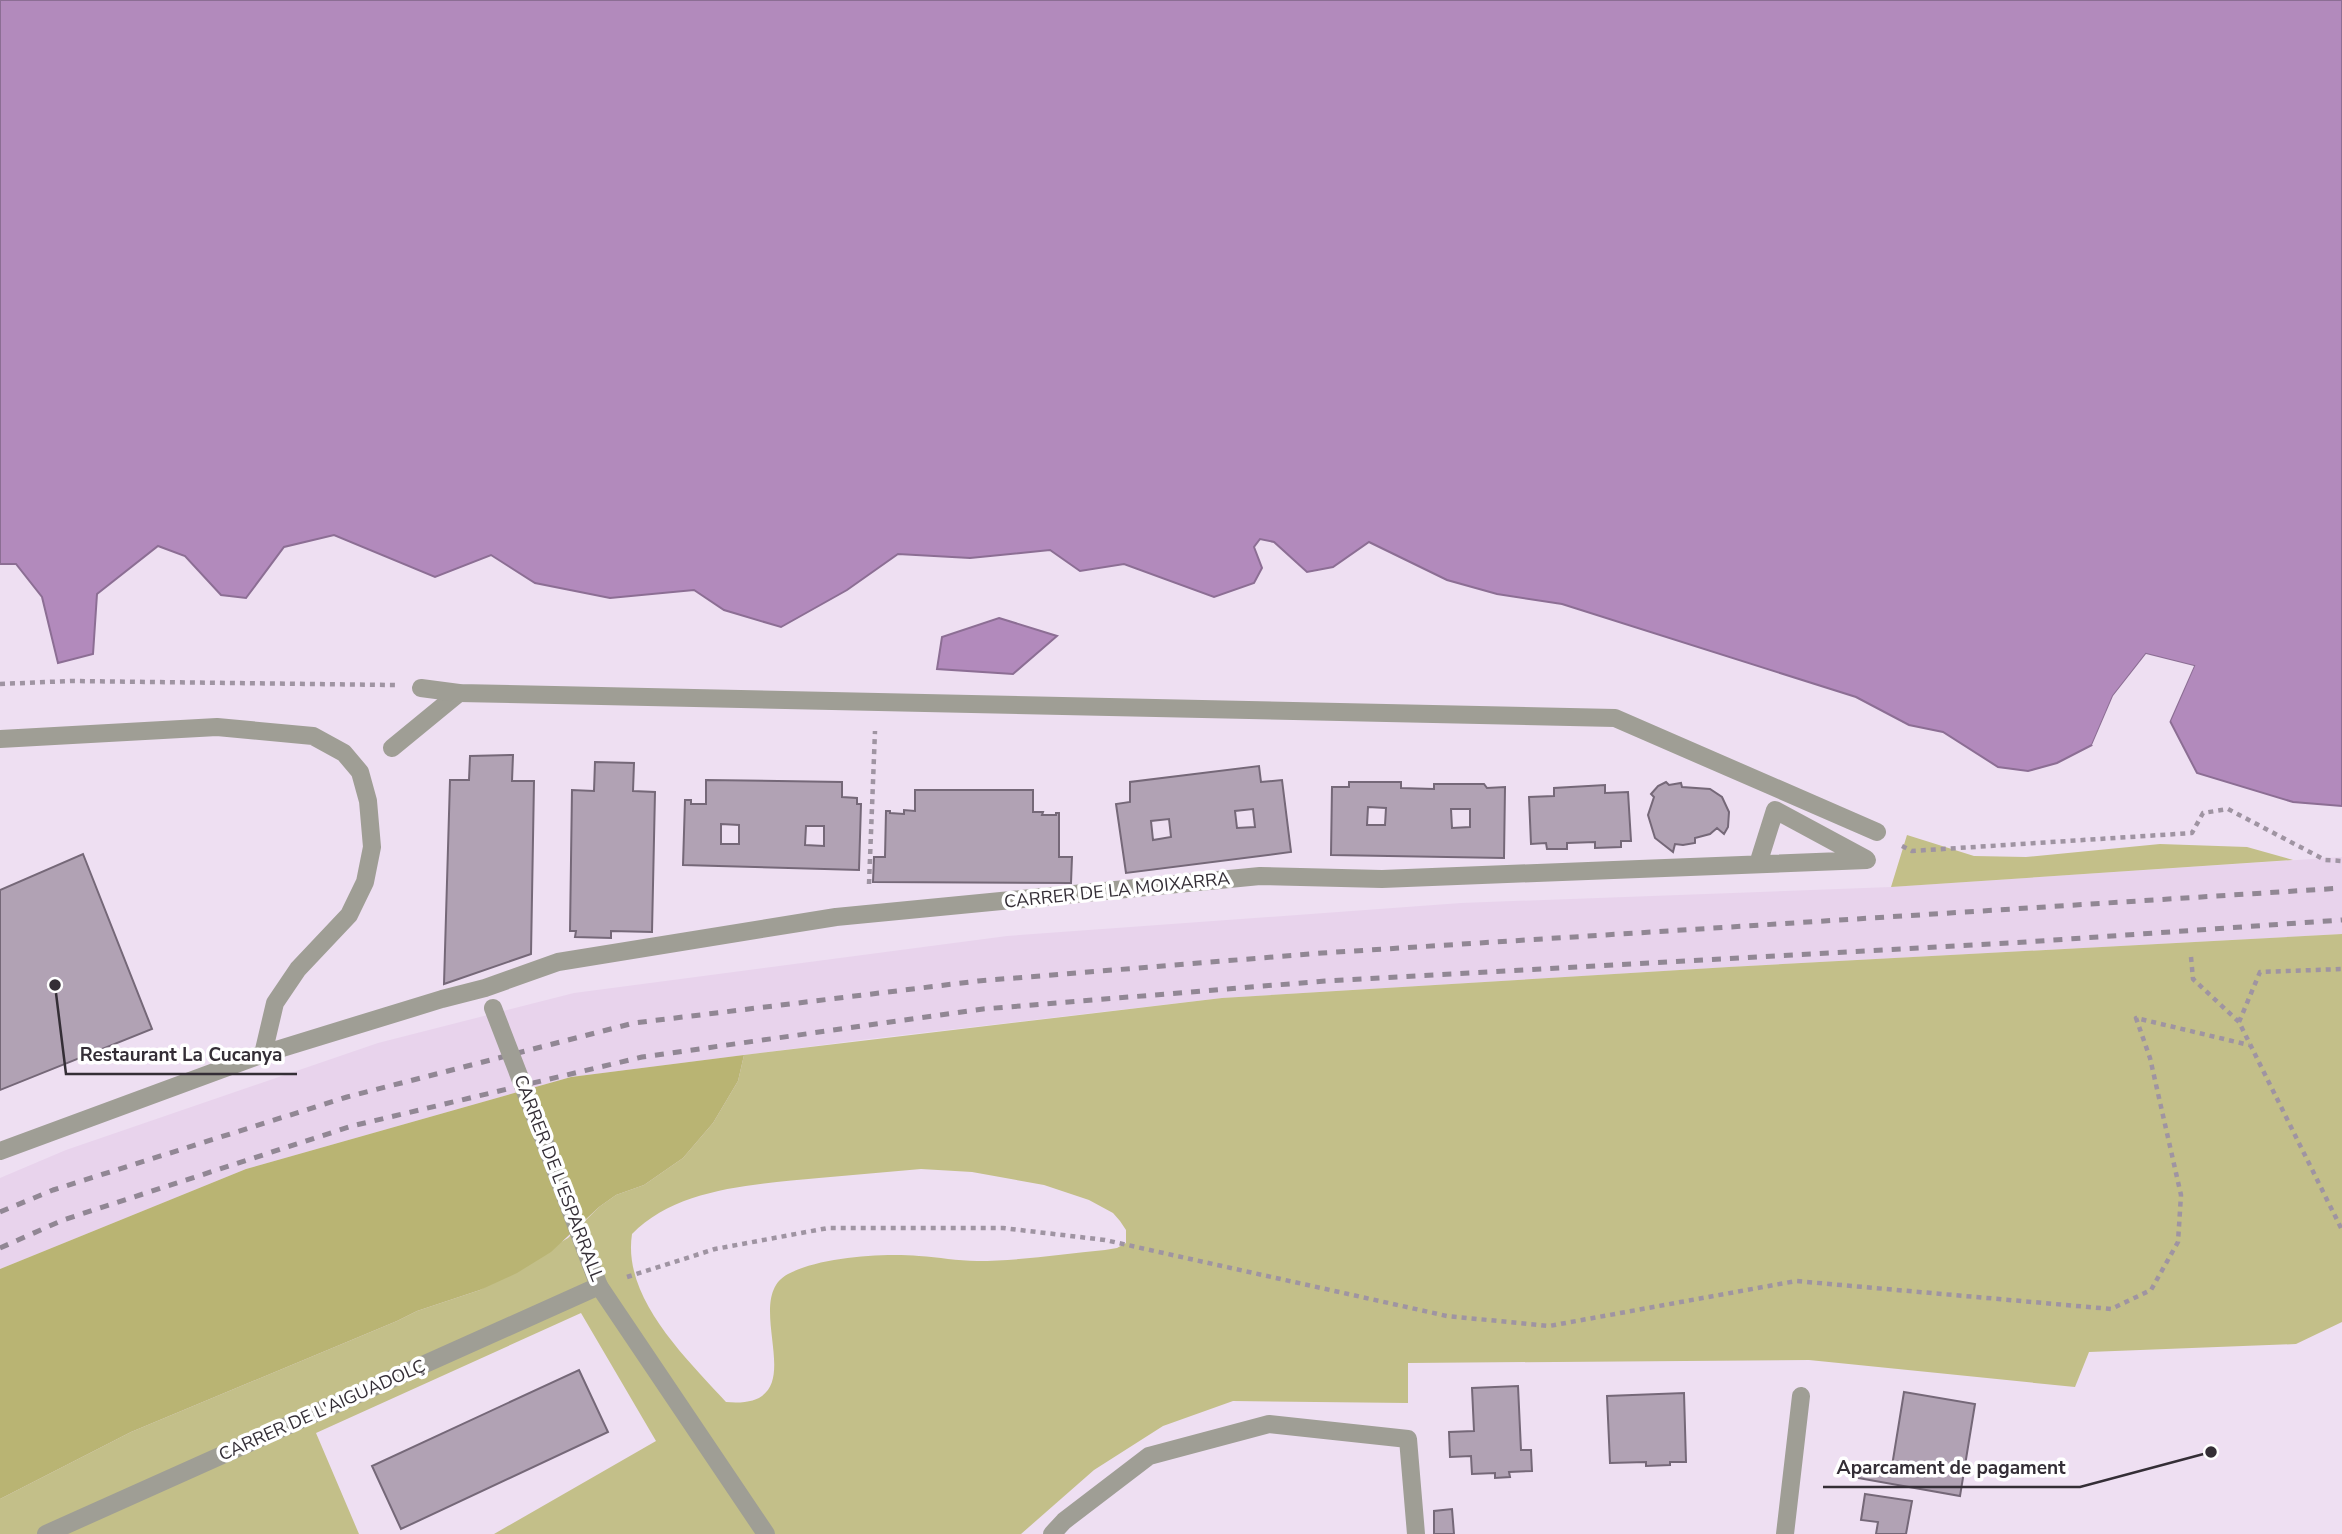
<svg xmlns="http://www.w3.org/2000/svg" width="2342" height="1534" font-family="'Nunito Sans',sans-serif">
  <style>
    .built { fill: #e8d3ec }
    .green { fill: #c3bf89; fill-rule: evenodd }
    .forest { fill: #b9b473 }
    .water { fill: #b28abc; stroke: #8c6e94; stroke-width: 2 }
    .pier { fill: #eedff2 }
    .building { fill: #b1a2b4; stroke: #756878; stroke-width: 2; fill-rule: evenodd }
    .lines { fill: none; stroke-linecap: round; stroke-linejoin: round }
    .path { stroke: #9f94a2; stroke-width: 4.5; stroke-dasharray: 5 5; stroke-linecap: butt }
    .service { stroke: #9f9e95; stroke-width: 18 }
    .pedestrian { stroke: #9f9e95; stroke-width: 18 }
    .minor { stroke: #9f9e95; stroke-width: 18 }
    .rail { stroke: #918794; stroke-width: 5; stroke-dasharray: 9 9; stroke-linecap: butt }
    .service-bridge { stroke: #9f9e95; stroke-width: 18 }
    .labels { text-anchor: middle; stroke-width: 7; stroke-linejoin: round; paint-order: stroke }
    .street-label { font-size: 18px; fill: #342e36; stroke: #fff }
    .leader { fill: none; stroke: #342e36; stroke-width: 2.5 }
    .callout-dot { fill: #342e36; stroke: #fff; stroke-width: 2.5 }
    .callout-label { font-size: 19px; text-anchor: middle; font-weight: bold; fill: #342e36; stroke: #fff; stroke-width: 7; stroke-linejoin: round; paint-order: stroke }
  </style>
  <rect width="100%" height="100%" fill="#eedff2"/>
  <!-- built -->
  <path class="built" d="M2342,857V934L1729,967L1222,998L869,1039L571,1077L246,1169L0,1269V1178L66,1150L378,1043L574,993L1007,936L1461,903L1891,887Z"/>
  <!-- green -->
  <path class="green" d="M1907,835L1974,856L2026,857L2160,844L2247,847L2293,860L1891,887Z
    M2342,934V1322L2296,1344L2089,1352L2075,1387L1809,1360L1408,1363V1403L1233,1401L1163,1426L1094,1470L1021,1534H494L656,1441L581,1313L316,1433L359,1534H0V1499L131,1432L397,1321L417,1311L480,1290L568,1238L599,1207L616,1195L644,1185L683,1158L713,1123L738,1081L744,1055L1222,998L1729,967ZM921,1169L972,1172L1044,1185L1089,1200L1113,1213L1120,1221L1126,1230V1243L1117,1248L1105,1250C1063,1254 1020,1261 977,1261C957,1261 939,1257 919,1256C882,1253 821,1257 788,1274C737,1301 821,1410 726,1402C687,1359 622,1298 632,1234C677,1187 758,1184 819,1178C853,1175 887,1172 921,1169Z"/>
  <!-- forest -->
  <path class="forest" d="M744,1055L738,1081L713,1123L683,1158L644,1185L616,1195L599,1207L551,1252L517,1273L480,1290L417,1311L397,1321L131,1432L0,1499V1269L246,1169L571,1077Z"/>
  <!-- water -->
  <path class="water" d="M0,0H2342V806L2293,802L2197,773L2170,721L2194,666L2146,654L2113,696L2092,745L2057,763L2028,771L1998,767L1943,732L1909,725L1856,697L1562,604L1497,594L1447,580L1369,542L1333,567L1307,572L1274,542L1260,539L1254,547L1262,568L1254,583L1214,597L1124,564L1080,571L1050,550L970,558L898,554L847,590L781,627L724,610L694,590L610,598L535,583L491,555L435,577L334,535L284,547L246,598L221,595L185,556L158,546L97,594L93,654L58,663L42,597L16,564H0Z
    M999,618L1057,636L1013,674L937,669L942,637Z"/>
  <!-- pier -->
  <path class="pier" d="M2146,654L2194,666L2168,725L2167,720L2190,668L2147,658L2116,698L2095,747L2092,745L2113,696Z"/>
  <!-- building -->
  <path class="building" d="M513,755L512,781H534L531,954L444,984L450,780H469L470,756Z
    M595,762L634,763L633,791L655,792L652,932L611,931V938L575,937L576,931H570L572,790L594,791Z
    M1259,766L1261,782L1282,780L1291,852L1126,873L1116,804L1130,802V782ZM1253,809L1255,827L1237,828L1235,811ZM1169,819L1171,837L1153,840L1151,821Z
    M706,780L842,782V797L857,798V804H861L859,870L683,865L685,800H691V804H706ZM721,824L739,825V844H721ZM806,826H824V846L805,845Z
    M1349,782H1401V788L1434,789V784H1484L1487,788L1505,787L1504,858L1331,855L1332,787H1349ZM1368,807L1386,808L1385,825H1367ZM1451,809H1470V827L1452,828Z
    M1666,782L1669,785L1681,783L1682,787L1710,789L1722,797L1729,812L1728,827L1724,834L1717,828L1710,834L1695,838V843L1683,845L1675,844L1673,852L1655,838L1648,815L1654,797L1651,794L1658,786Z
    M1605,785V793L1628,792L1631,841H1621V847L1595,848V842L1567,843V849H1547L1546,843L1531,844L1529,797L1554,796V788Z
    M915,790H1033V812H1043L1042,815H1056V813H1059V857H1072L1071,883L873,882L874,857H885L886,811H890V813L904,814V810L915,811Z
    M83,854L152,1029L0,1090V890Z
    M579,1370L608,1432L401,1529L372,1466Z
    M1518,1386L1521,1450H1531L1532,1471L1509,1472L1510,1477L1495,1478V1473L1472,1474L1471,1456L1450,1457L1449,1432L1474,1431L1472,1388Z
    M1904,1392L1975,1404L1960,1496L1858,1478L1861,1464L1892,1466Z
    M1684,1393L1686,1462H1670V1465L1646,1466V1462L1610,1463L1607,1396Z
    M1865,1494L1912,1501L1906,1534H1876L1878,1522L1861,1520Z
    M1452,1509L1454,1534H1434V1511Z"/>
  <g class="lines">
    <!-- path -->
    <path class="path" d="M0,684L70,681L395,685
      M1902,846L1912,851L2192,833L2203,813L2228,809L2325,860L2342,861
      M869,884L875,731
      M2191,957L2193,979L2239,1022L2342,1230
      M2239,1022L2260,972L2342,969
      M627,1277L715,1249L828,1228H1003L1105,1240L1447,1316L1549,1326L1796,1281L2111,1309L2151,1290L2178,1242L2181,1195L2150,1058L2136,1018L2249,1045"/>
    <!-- service -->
    <path class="service" d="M0,739L217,727L313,736L344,753L360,772L368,801L372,847L365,882L349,915L298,969L275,1003L263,1054
      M392,748L459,693
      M1758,864L1775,810L1866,859
      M547,1148L599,1286
      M0,1151L263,1054L442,999L485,988L558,962L836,917L1260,876L1382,879L1867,860"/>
    <!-- pedestrian -->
    <path class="pedestrian" d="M421,688L459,693L1615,718L1877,832"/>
    <!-- minor -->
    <path class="minor" d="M46,1534L599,1286L766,1534
      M1052,1534L1064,1521L1149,1456L1269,1424L1408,1439L1416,1534
      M1785,1534L1801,1396"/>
    <!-- rail -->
    <path class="rail" d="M0,1212L53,1190L347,1097L634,1023L978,981L1322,953L2342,888
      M0,1248L63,1220L352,1126L642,1057L983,1009L1325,981L2026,942L2342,920"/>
    <!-- service-bridge -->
    <path class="service-bridge" d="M493,1008L547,1148"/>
  </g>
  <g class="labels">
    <!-- street labels -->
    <g class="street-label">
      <text transform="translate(1117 890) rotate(-6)" y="6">CARRER DE LA MOIXARRA</text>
      <text transform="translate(559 1178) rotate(69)" y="6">CARRER DE L'ESPARRALL</text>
      <text transform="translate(322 1410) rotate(-24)" y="6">CARRER DE L'AIGUADOLÇ</text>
    </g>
  </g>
  <!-- callouts -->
  <path class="leader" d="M55 985L66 1074H297M2211 1452L2080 1487H1823"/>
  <g class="callout-dot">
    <circle cx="55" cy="985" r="7"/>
    <circle cx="2211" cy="1452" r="7"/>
  </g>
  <g class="callout-label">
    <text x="181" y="1061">Restaurant La Cucanya</text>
    <text x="1951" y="1474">Aparcament de pagament</text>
  </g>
</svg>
